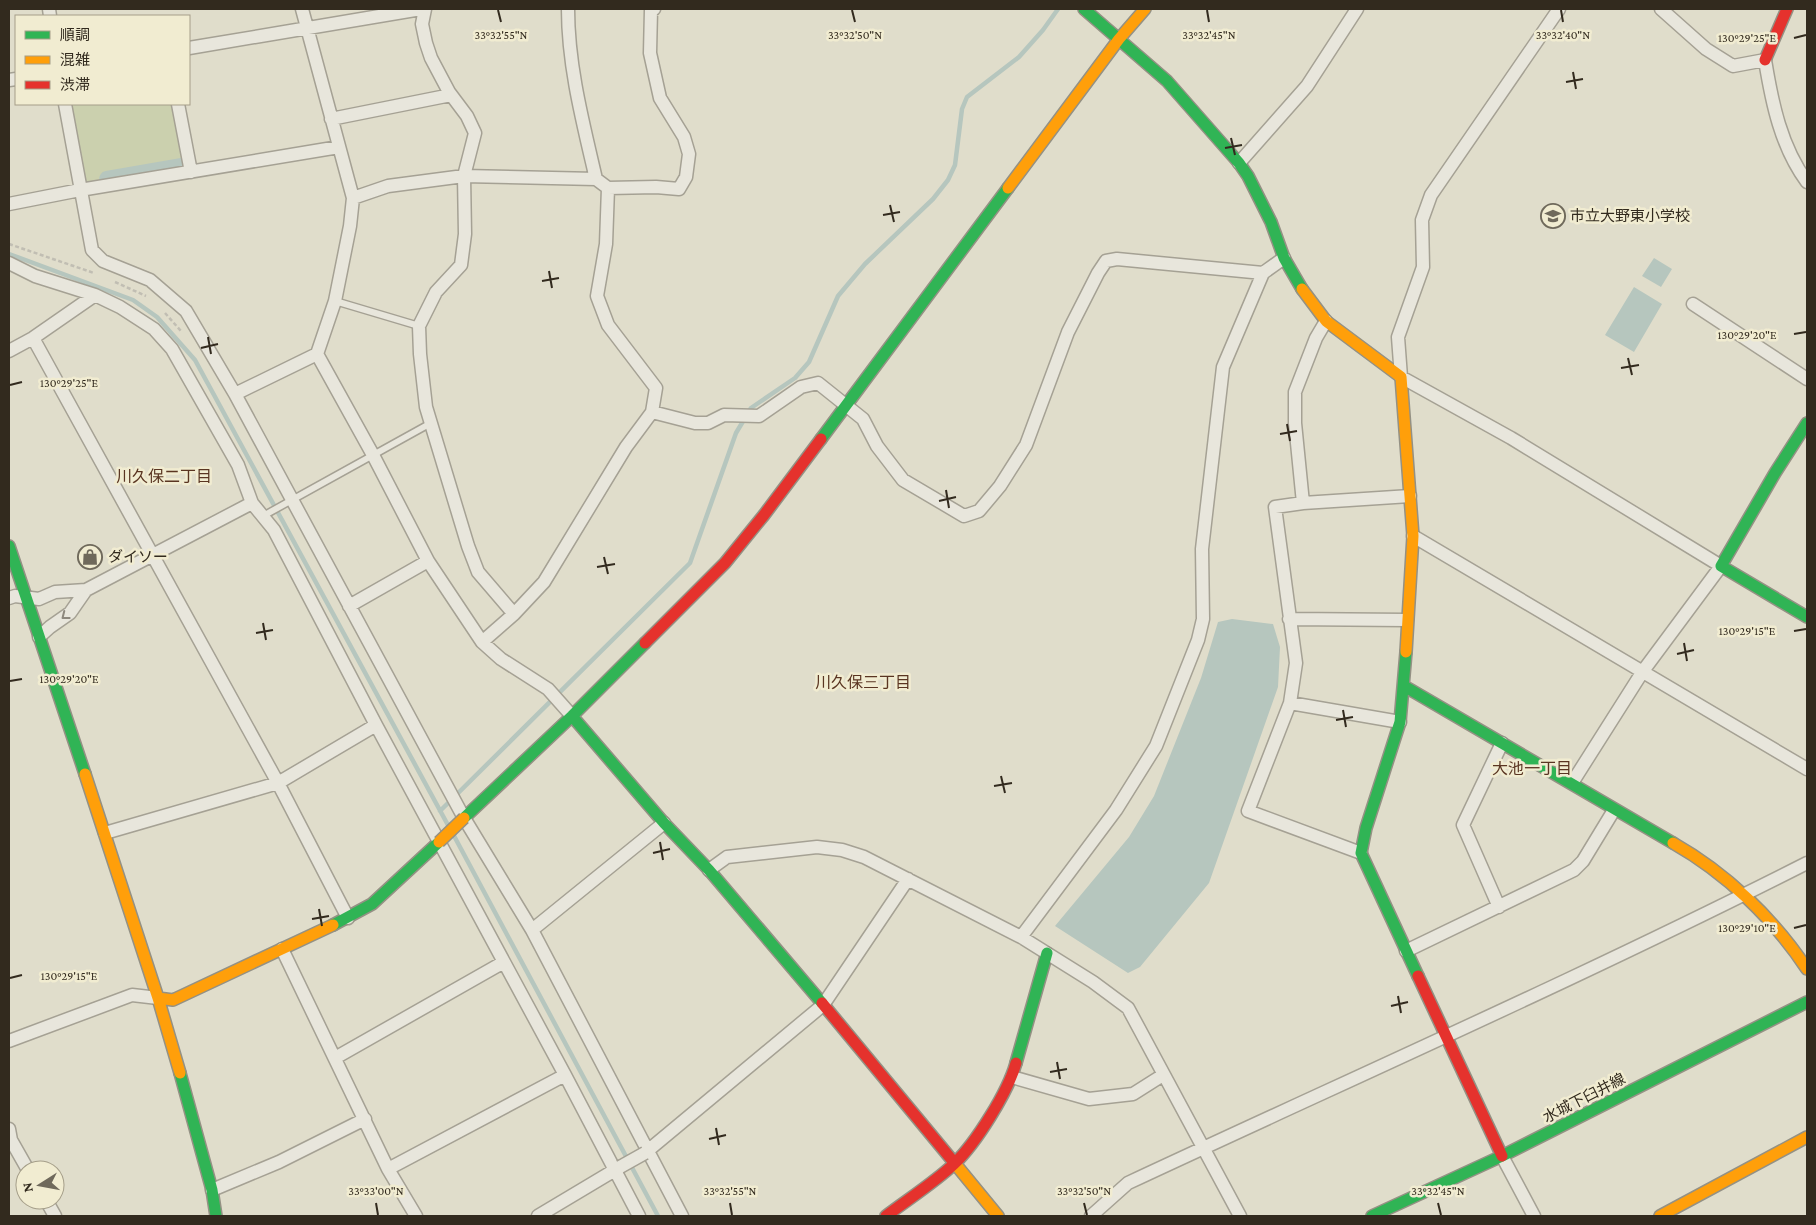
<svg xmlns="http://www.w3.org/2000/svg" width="1816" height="1225" font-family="'Crimson Pro','Noto Sans JP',serif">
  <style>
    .green { fill: #cbd0ae }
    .water { fill: #b6c6be }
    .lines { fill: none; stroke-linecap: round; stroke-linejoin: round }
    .stream { stroke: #b6c6be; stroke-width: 4.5 }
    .canal { stroke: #b6c6be; stroke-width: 16 }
    .lane-casing { stroke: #a5a194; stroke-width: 9 }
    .street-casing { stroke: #a5a194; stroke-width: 15 }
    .fast-casing { stroke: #949184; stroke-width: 14 }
    .slow-casing { stroke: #949184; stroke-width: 14 }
    .jam-casing { stroke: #949184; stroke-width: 14 }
    .path { stroke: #c1beb3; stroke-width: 2.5; stroke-dasharray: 4 2.5; stroke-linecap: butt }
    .lane { stroke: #e8e6dc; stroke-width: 6 }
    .street { stroke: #e8e6dc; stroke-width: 12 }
    .fast { stroke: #30b455; stroke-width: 11 }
    .slow { stroke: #ff9f0a; stroke-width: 11 }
    .jam { stroke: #e5322d; stroke-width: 11 }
    .street-bridge-casing { stroke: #a5a194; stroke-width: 15; stroke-linecap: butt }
    .slow-bridge-casing { stroke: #949184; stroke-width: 14; stroke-linecap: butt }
    .street-bridge { stroke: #e8e6dc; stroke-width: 12 }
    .slow-bridge { stroke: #ff9f0a; stroke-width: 11 }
    .oneway { stroke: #8d887d }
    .ticks { fill: none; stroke: #322a1e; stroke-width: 2 }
    .labels { text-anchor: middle; stroke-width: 5; stroke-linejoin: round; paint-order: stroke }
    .poi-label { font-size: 15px; fill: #322a1e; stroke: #f1ecd1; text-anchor: start }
    .street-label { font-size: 15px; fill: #322a1e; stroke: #f1ecd1 }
    .neighbourhood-label { font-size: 16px; fill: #5a3522; stroke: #f1ecd1 }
    .ticks-label { font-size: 12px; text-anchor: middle; fill: #322a1e; stroke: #f1ecd1; stroke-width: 5; stroke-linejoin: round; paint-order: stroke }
  </style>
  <rect width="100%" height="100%" fill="#e0ddcb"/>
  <!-- green -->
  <path class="green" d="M65,104H178L191,172L80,190Z"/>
  <!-- water -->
  <path class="water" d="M1654,258L1672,269L1661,287L1642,276Z
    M1634,287L1662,304L1634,352L1605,335Z
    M1232,619L1273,624L1280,647L1278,687L1209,883L1140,967L1128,973L1055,926L1129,837L1154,796L1201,678L1218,622Z"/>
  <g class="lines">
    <!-- stream -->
    <path class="stream" d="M9,254L133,300L157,317L195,360L449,827
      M440,811L690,563L736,433L751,408L795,378L809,362L838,296L865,264L933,199L948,180L955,165L962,109L967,97L1019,57L1043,30L1058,9
      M453,834L658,1216"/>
    <!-- canal -->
    <path class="canal" d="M107,179L182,166"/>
    <defs>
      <path id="lane" d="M335,301L419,326
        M263,516L431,423"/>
      <path id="street" d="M49,9L50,16
        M302,9L353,198L350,226L335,301L317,354L373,455L428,561L482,642L501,659L548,689L572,716
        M425,9L422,24L426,43L431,58L449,92L467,116L475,133L464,176L465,234L461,265L436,292L419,326L420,354L426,407L468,546L478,572L514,614
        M568,9C568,66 583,123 596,179
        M1559,9L1431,195L1422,220L1423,267L1398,337L1401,377L1511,438L1721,566L1643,671L1572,783
        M1661,9L1706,49L1733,66L1765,60C1772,103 1781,147 1807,182
        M189,48L421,9
        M9,80L16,79
        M65,104L92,250L103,261L150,280L186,311L235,394L464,818L532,930L682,1216
        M178,104L191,172
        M331,119L451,95
        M1239,163L1307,86L1357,9
        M353,198L388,186L464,176L596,179L608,188L656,187L679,189L686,177L689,154L684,137L660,98L650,53L651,10L654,9
        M9,204L80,190L339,147
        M9,263L35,276L95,295L120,307L154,329L172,349L238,465L252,503L274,530L376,725L565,1075L639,1216
        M1693,304L1807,379
        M1326,321L1316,338L1295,392V423L1303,503L1275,507L1296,663L1290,703L1248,811L1361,853
        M33,338L278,783L348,918
        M9,351L33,338L95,295
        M235,394L317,354
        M652,412L695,423H708L724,415L759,416L801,387L818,383L863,419L877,446L903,480L964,516L979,511L1000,486L1026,445L1068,332L1098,273L1106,261L1117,259L1263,273
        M1303,503L1410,496
        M1413,536L1807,769
        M9,598L15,596L39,599L55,592L86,590L252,503
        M349,606L428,561
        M1289,619L1407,620
        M39,637L50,627L70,613L86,590
        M482,642L514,614L544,582L626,447L652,412L656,388L608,325L597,296L606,244L608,188
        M1290,703L1400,722
        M105,833L278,783L376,725
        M709,870L727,857L817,847L842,850L864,857L1021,937L1093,982L1128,1008L1240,1216
        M1499,907L1463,825L1502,743
        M532,930L664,823
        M1021,937L1116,810L1156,746L1198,640L1203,619L1202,549L1223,367L1263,273L1284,258
        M282,949L388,1169L416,1216
        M1406,951L1574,870L1583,861L1614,810
        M9,1041L132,995L158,998
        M335,1058L504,962
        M1012,1077L1089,1099L1133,1094L1163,1075
        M9,1129L11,1140L28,1170
        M645,1153L823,1005L908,879
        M1502,1156L1534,1216
        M388,1169L565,1075
        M212,1190L279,1162L365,1119
        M46,1200L55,1216
        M538,1216L620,1167
        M1091,1216L1128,1183C1355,1077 1584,976 1807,863"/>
      <path id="fast" d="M1084,9L1167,81L1239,163L1248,176L1271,222L1284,258L1302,289
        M1807,423L1775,473L1721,566L1807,617
        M821,439L1008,188
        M9,546L85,774
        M1406,652L1400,722L1366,828L1361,853L1418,976
        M1404,686L1673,843
        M572,716L664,823L709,870L822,1003
        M464,818L572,716L645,643
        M333,925L372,904L439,842
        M1016,1063L1047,953
        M180,1073L212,1190L216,1216
        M1372,1216L1502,1156L1807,1002"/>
      <path id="slow" d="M1008,188L1119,39L1145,9
        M1302,289L1326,321L1401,377L1413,536L1406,652
        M85,774L158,998L180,1073
        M1673,843C1726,873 1773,918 1807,969
        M158,998L173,1000L333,925
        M952,1160L998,1216
        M1660,1216L1807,1137"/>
      <path id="jam" d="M1765,60L1787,9
        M645,643L725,563L764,515L821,439
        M1418,976L1502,1156
        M822,1003L952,1160
        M886,1216C907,1200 935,1182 954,1164C976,1143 1008,1092 1016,1063"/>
    </defs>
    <!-- lane casing -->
    <use href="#lane" class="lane-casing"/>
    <!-- street casing -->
    <use href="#street" class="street-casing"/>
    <!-- fast casing -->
    <use href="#fast" class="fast-casing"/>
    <!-- slow casing -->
    <use href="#slow" class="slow-casing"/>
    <!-- jam casing -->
    <use href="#jam" class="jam-casing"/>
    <!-- path -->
    <path class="path" d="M9,244L94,273
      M115,282L146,296
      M165,313L181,331"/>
    <!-- lane -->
    <use href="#lane" class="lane"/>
    <!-- street -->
    <use href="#street" class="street"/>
    <!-- fast -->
    <use href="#fast" class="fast"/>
    <!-- slow -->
    <use href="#slow" class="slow"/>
    <!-- jam -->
    <use href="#jam" class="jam"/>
    <defs>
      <path id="street-bridge" d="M620,1167L645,1153"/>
      <path id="slow-bridge" d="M439,842L464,818"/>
    </defs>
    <!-- street-bridge casing -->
    <use href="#street-bridge" class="street-bridge-casing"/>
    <!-- slow-bridge casing -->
    <use href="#slow-bridge" class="slow-bridge-casing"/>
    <!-- street-bridge -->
    <use href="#street-bridge" class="street-bridge"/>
    <!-- slow-bridge -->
    <use href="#slow-bridge" class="slow-bridge"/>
  </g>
  <!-- one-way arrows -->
  <defs><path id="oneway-chevron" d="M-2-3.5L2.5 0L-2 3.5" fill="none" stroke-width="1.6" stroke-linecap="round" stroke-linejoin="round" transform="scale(1.25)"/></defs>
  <use class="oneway" href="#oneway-chevron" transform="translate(65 616) rotate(142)"/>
  <!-- ticks -->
  <path class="ticks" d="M498,10L501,22M852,10L855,22M1207,10L1209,22M1561,10L1563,22M1794,38L1806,35M1573,72L1576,89M1566,82L1583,79M1231,138L1235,155M1225,148L1242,145M890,205L894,222M883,215L900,212M549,271L552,288M542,281L559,278M1794,334L1806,332M208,337L211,354M201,348L218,344M1628,358L1632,375M1621,368L1639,365M10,385L22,382M1287,424L1290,441M1280,434L1297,431M946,490L949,508M939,501L956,497M604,557L608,574M597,567L615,564M263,623L266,640M1794,631L1806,629M256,633L273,630M1684,643L1687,661M1677,654L1694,650M10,681L22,679M1343,710L1346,727M1336,720L1353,717M1001,776L1005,793M994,786L1012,783M660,842L663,860M653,853L670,849M319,909L322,926M312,919L329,916M1794,928L1806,925M10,978L22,975M1398,996L1401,1013M1391,1006L1408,1002M1057,1062L1060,1079M1050,1072L1067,1069M716,1128L719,1145M709,1139L726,1135M376,1203L378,1215M730,1203L732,1215M1084,1203L1087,1215M1438,1203L1441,1215"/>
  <!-- icons -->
  <defs>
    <symbol id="school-ring" viewBox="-11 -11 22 22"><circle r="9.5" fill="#f1ecd1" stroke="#6f695b" stroke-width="1.5"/><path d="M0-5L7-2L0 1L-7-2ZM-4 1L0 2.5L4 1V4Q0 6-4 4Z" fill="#6f695b"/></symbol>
    <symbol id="shop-ring" viewBox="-11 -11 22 22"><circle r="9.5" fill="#f1ecd1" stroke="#6f695b" stroke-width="1.5"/><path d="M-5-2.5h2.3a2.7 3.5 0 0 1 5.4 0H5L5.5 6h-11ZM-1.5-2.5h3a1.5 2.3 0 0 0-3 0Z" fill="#6f695b"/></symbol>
  </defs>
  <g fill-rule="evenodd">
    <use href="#school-ring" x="1539" y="202" width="28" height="28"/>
    <use href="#shop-ring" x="76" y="543" width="28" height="28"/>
  </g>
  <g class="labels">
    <!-- poi labels -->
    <g class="poi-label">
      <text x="1570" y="221">市立大野東小学校</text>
      <text x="108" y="562">ダイソー</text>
    </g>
    <!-- street labels -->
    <g class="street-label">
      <text transform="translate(1584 1098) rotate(-27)" y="5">水城下臼井線</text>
    </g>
    <!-- neighbourhood labels -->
    <g class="neighbourhood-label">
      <text x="164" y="482">川久保二丁目</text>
      <text x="863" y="688">川久保三丁目</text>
      <text x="1532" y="774">大池一丁目</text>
    </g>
  </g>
  <g class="ticks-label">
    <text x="855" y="39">33°32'50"N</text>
    <text x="1209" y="39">33°32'45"N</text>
    <text x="501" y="39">33°32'55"N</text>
    <text x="1563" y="39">33°32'40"N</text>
    <text x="1747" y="42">130°29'25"E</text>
    <text x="1747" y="339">130°29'20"E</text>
    <text x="69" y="387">130°29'25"E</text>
    <text x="1747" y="635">130°29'15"E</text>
    <text x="69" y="683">130°29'20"E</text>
    <text x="1747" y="932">130°29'10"E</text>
    <text x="69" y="980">130°29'15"E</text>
    <text x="376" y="1195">33°33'00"N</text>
    <text x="730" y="1195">33°32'55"N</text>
    <text x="1084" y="1195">33°32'50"N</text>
    <text x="1438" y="1195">33°32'45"N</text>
  </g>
  <!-- border -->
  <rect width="1816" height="1225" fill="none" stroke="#322a1e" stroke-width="20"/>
  <!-- legend -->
  <rect x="15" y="15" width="175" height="90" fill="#f1ecd1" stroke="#a59e89"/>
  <rect x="25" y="31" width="25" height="8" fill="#30b455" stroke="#a59e89"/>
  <text x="60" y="40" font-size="15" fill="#322a1e">順調</text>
  <rect x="25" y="56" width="25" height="8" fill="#ff9f0a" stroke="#a59e89"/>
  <text x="60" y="65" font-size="15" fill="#322a1e">混雑</text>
  <rect x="25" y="81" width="25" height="8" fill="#e5322d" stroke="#a59e89"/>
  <text x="60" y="90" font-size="15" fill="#322a1e">渋滞</text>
  <!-- north arrow -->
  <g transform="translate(40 1185) rotate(259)"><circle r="24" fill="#f1ecd1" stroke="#a59e89"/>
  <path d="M0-4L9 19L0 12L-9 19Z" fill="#6f695b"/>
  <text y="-8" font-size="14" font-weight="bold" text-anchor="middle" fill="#322a1e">N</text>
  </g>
</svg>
